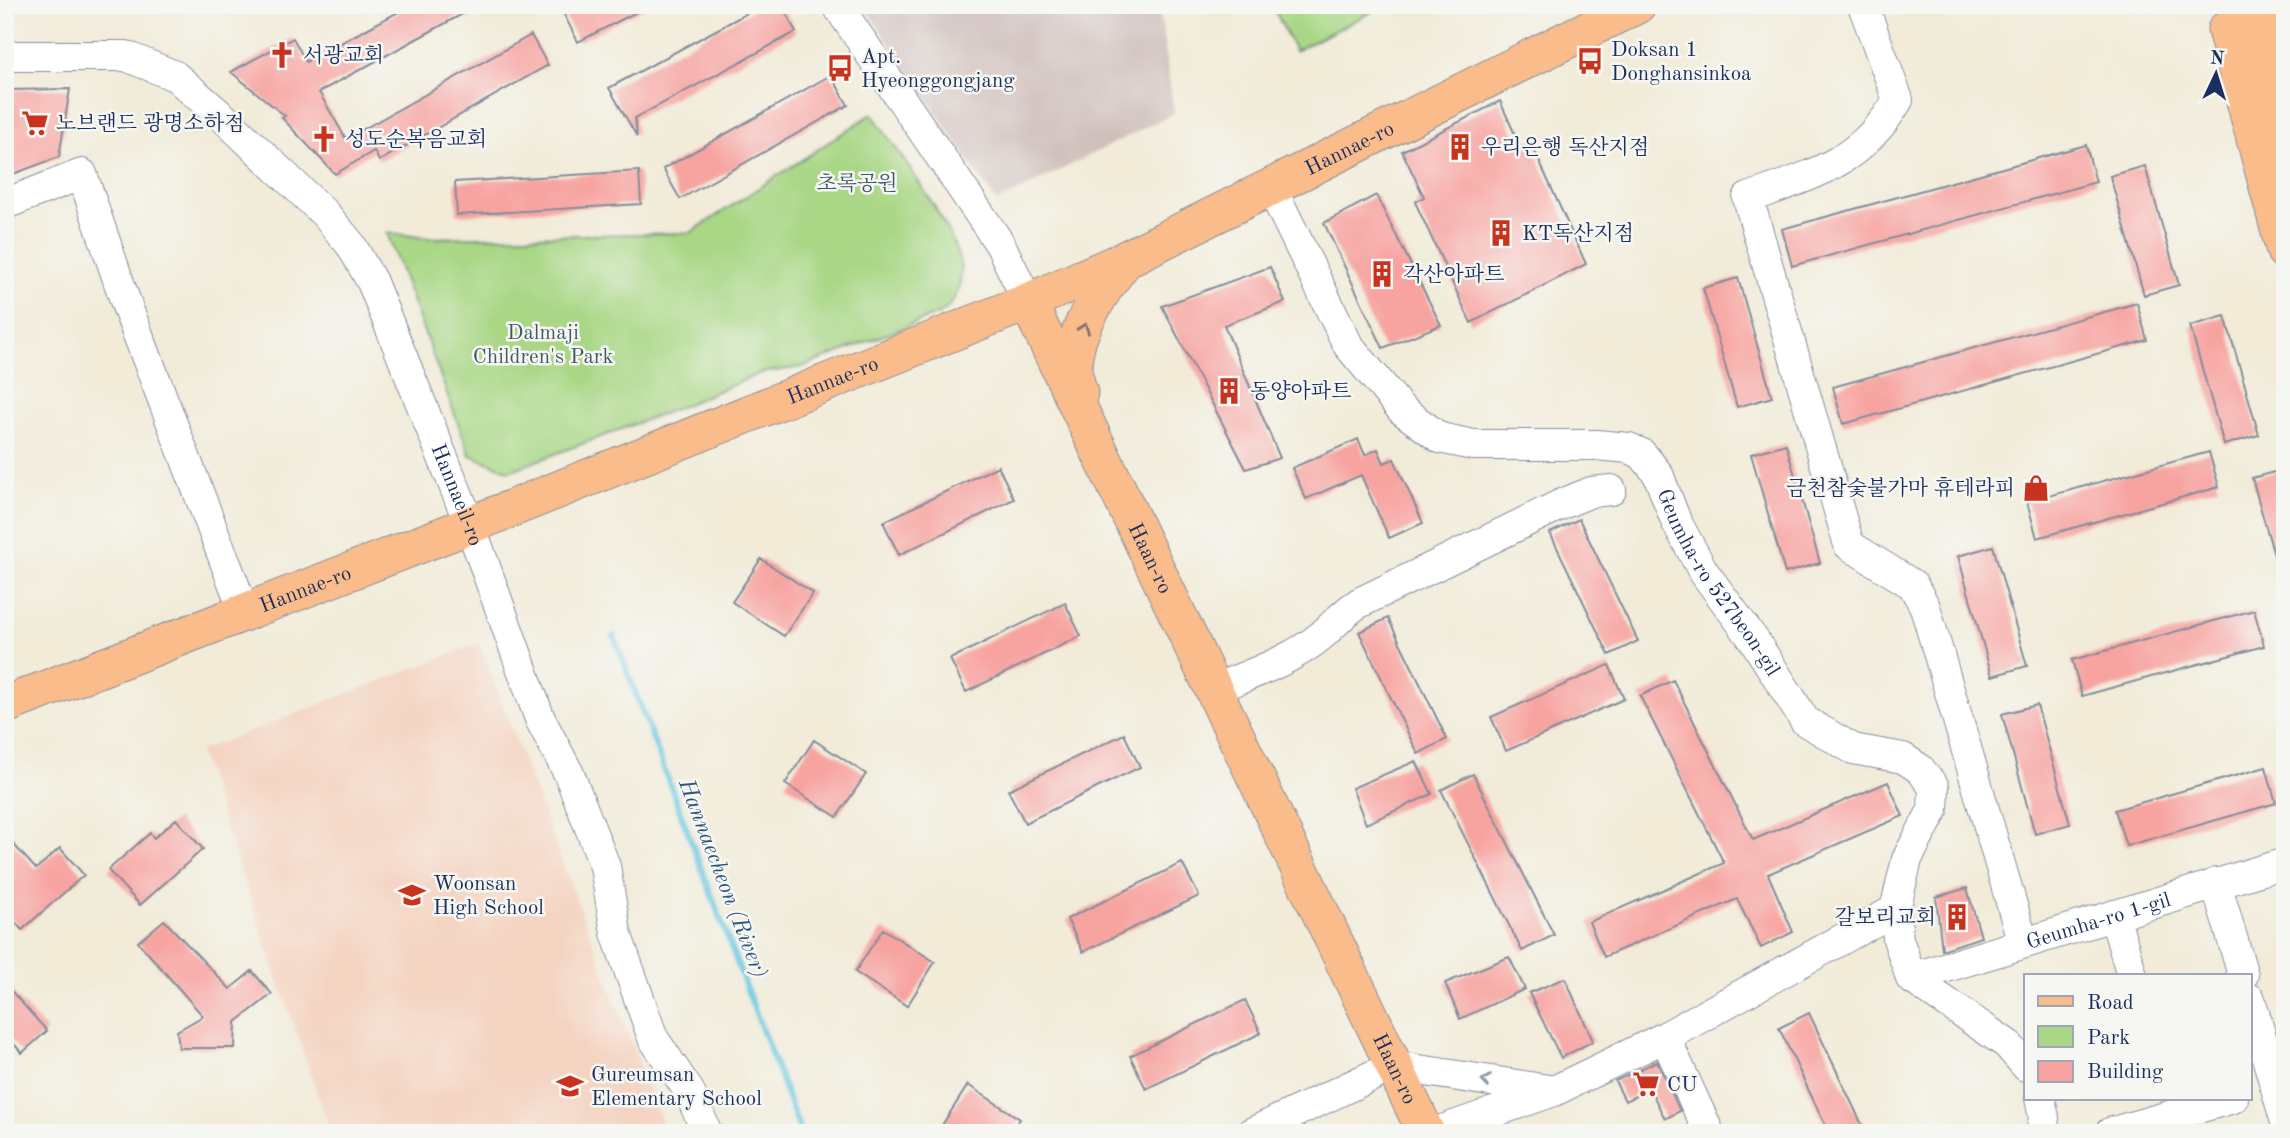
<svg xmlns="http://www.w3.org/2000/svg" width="2290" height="1138" font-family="'Old Standard TT','Noto Serif KR',serif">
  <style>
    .built { fill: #f4d3c0 }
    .industrial { fill: #d0c0bc }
    .green { fill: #a9d785; stroke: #628372; stroke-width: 2 }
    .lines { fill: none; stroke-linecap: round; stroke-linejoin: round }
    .stream { stroke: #62c6e0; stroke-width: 6 }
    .building { fill: #f7a4a1 }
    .minor-casing { stroke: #868d9b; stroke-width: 32 }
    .major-casing { stroke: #868d9b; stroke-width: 39 }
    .highway-casing { stroke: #868d9b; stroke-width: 41 }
    .minor { stroke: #fff; stroke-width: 30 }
    .major { stroke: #fabc8b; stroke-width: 37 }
    .highway { stroke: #fabc8b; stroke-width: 38 }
    .oneway { stroke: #7f6e72 }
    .oneway2 { stroke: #8d97ae }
    .labels { text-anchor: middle; stroke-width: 5; stroke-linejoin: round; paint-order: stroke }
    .poi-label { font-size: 21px; fill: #1b2f5e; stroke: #f6f6f2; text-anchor: start }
    .street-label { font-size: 21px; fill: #1b2f5e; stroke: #f6f6f2 }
    .park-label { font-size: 21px; fill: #3e5968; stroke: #f6f6f2 }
    .water-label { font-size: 23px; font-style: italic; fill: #2d557e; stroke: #f6f6f2 }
  </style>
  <rect width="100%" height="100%" fill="#f6f6f2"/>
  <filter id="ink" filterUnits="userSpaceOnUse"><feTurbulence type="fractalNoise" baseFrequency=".0143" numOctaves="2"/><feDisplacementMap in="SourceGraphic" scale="14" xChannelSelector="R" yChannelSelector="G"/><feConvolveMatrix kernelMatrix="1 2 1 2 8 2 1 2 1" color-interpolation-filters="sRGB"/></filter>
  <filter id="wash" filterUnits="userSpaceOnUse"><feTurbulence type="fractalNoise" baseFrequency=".00686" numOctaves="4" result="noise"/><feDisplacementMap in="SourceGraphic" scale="28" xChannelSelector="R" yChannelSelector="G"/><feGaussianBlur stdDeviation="1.57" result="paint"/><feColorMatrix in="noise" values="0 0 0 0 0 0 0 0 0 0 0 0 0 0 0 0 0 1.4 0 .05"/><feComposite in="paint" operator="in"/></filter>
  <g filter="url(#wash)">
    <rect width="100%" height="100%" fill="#f1ebd8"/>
    <!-- built -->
    <path class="built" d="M479,643L630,1040L666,1133H331L199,751Z"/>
    <!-- industrial -->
    <path class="industrial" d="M863,5H1159L1174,113L997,202Z"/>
    <!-- green -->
    <path class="green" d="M1272,5H1385L1295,51Z
      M872,114C894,147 961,234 961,272C961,289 954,304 941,313L802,367L761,373L672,410L510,471L470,455L387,233L428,238L690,233Z"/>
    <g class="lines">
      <!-- stream -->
      <path class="stream" d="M614,636L801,1133"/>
    </g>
    <g id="blocks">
      <!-- building -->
      <path class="building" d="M411,5H479L319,92L346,139L531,35L548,65L379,161L374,151L335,174L282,118L285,116L231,72L293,38L306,62Z
        M559,5H650L578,42Z
        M762,5H782L796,32L635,118L637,137L609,88Z
        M831,75L848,105L680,199L663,169Z
        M70,89L59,157L5,177V90Z
        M1500,101L1521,148L1531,143L1586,264L1471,323L1415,202L1424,197L1402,151Z
        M2086,145L2096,182L1792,266L1782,229Z
        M2145,166L2179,285L2144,295L2110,176Z
        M639,171L641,204L457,215L455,182Z
        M1376,195L1441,325L1383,348L1324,223Z
        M1270,267L1285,302L1224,325L1280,458L1246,469L1162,306Z
        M1738,278L1772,397L1737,407L1703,288Z
        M2137,303L2147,340L1843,424L1833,387Z
        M2225,316L2259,435L2224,445L2190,326Z
        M1358,439L1365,455L1378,449L1384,463L1394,459L1423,523L1389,538L1361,475L1306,499L1292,468Z
        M1786,444L1820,563L1785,573L1751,454Z
        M2209,452L2219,487L2037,538L2027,502Z
        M998,466L1014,499L899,555L883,522Z
        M2285,469V576H2280L2252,478Z
        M1579,519L1638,641L1609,655L1550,533Z
        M1993,546L2027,666L1992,676L1958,556Z
        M761,559L813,593L784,636L732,602Z
        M1065,603L1081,636L966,692L950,659Z
        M2254,610L2264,646L2082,696L2072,660Z
        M1388,618L1447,739L1418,754L1359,632Z
        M1609,665L1624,699L1506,751L1491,717Z
        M1673,680L1753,840L1888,782L1903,816L1768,874L1793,932L1761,948L1737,899L1604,957L1589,922L1724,863L1640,696Z
        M2037,705L2070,824L2035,834L2002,714Z
        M1124,734L1140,767L1025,823L1008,790Z
        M814,740L866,774L837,817L785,784Z
        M1416,761L1432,794L1366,824L1352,788Z
        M2266,767L2276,803L2126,846L2115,810Z
        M1473,774L1554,935L1522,951L1441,790Z
        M176,819L203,849L140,905L108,870L150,833L154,838Z
        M5,835L36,869L60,848L84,875L22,930L5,911Z
        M1182,863L1199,896L1083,952L1067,919Z
        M1967,888L1981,937L1942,950L1936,897Z
        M164,920L230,989L252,971L272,994L236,1022L235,1048H179L177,1031L203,1016L138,942Z
        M883,929L935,962L907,1006L855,972Z
        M1509,957L1525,989L1460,1019L1445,983Z
        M1565,978L1593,1041L1561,1058L1529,993Z
        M5,984L47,1031L22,1053L5,1034Z
        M1245,1000L1261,1033L1146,1089L1130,1056Z
        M1809,1013L1866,1133H1829L1779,1028Z
        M1657,1061L1680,1111L1665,1119L1650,1089L1625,1101L1615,1081Z
        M968,1085L1020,1119L1011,1133H937Z"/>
    </g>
  </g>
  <g filter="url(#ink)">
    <use href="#blocks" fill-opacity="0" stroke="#868d9b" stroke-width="2"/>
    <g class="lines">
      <defs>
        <g id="minor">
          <path d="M837,5L1000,244L1028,302"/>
          <path d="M1863,5L1898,100C1861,163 1812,175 1748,198L1849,545L1913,585L1925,607L2023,943"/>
          <path id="s1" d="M5,56H126L175,76L226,120L325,214L351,245L372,282L470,525L540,719L569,774L605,866L616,933L653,1038L689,1091L707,1133"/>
          <path id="s2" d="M1271,187L1348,345L1402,410L1440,438L1473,445H1597L1629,448L1642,454L1658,474L1676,521L1703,571L1756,643L1805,721L1853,749L1903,758L1920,769L1934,787L1933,810L1907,859L1895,910L1898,939L1911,978L2007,1044L2026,1066"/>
          <path d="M5,204L82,174L127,306L244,611"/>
          <path d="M1213,690C1249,674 1292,661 1322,635C1335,624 1344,612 1359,603L1562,504L1591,492L1611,490"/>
          <path d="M2216,883L2243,975"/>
          <path d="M2114,915L2132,975"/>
          <path id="s3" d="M1911,978L2285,863"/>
          <path d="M2250,999L2285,1119"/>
          <path d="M1665,1037L1709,1133"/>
          <path d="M2040,1098L2044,1118L2041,1133"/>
          <path d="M1251,1133L1393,1066L1549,1090"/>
          <path d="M1434,1133L1554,1091L1665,1037L1895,910"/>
          <path d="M2110,1133L2233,1098"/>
        </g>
        <g id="major">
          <path d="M2274,5L2285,53"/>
          <path d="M2226,30L2285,251"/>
          <path id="s4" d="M1028,302L1426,1133"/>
          <path d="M1079,393C1077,385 1073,375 1073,367C1074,328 1103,288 1126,259"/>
          <path id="s5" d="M5,705L470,525L1028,302L1126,259L1637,5"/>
        </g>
        <path id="highway" d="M2235,5L2285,159"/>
      </defs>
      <!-- minor casing -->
      <use href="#minor" class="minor-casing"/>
      <!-- major casing -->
      <use href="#major" class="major-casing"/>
      <!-- highway casing -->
      <use href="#highway" class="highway-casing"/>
      <!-- minor -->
      <use href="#minor" class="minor"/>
      <!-- major -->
      <use href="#major" class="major"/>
      <!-- highway -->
      <use href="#highway" class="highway"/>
    </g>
    <!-- one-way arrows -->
    <defs><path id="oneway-chevron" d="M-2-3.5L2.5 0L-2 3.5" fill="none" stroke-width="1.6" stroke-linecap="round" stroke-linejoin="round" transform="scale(1.75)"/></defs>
    <use class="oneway" href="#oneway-chevron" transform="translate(1084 328) rotate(-70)"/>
    <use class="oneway2" href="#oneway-chevron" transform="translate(1486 1081) rotate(-171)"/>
  </g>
  <!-- icons -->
  <defs>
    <symbol id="church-bare" viewBox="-9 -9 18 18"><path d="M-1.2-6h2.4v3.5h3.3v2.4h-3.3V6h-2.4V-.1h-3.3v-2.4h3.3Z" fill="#c8321e" stroke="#f6f6f2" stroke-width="2.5" paint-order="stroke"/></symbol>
    <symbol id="bus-bare" viewBox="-9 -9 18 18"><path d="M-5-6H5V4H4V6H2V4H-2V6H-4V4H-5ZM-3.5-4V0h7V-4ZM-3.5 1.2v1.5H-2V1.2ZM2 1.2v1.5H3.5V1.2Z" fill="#c8321e" stroke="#f6f6f2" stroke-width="2.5" paint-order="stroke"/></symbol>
    <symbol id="supermarket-bare" viewBox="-9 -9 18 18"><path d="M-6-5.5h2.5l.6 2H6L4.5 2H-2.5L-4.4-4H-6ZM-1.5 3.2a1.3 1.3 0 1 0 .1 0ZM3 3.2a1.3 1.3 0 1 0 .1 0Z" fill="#c8321e" stroke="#f6f6f2" stroke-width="2.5" paint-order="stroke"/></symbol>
    <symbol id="building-bare" viewBox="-9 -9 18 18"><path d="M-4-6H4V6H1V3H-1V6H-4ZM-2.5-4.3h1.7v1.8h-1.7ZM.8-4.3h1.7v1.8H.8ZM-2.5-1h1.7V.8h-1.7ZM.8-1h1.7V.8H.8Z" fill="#c8321e" stroke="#f6f6f2" stroke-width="2.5" paint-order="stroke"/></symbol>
    <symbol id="shop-bare" viewBox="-9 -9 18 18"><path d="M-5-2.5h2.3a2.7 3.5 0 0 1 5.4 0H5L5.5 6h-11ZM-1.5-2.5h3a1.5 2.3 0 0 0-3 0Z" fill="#c8321e" stroke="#f6f6f2" stroke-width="2.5" paint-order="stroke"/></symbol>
    <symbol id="school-bare" viewBox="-9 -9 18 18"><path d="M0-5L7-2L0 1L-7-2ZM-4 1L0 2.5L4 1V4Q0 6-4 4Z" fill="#c8321e" stroke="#f6f6f2" stroke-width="2.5" paint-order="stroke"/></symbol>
  </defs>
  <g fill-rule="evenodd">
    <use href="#church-bare" x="263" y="36" width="38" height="38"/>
    <use href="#bus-bare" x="1571" y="42" width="38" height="38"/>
    <use href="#bus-bare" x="821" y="49" width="38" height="38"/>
    <use href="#supermarket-bare" x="16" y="104" width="38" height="38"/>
    <use href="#church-bare" x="305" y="120" width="38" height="38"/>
    <use href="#building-bare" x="1441" y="128" width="38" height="38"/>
    <use href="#building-bare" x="1482" y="214" width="38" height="38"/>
    <use href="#building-bare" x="1363" y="255" width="38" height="38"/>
    <use href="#building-bare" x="1210" y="372" width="38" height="38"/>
    <use href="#shop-bare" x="2017" y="469" width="38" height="38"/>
    <use href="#school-bare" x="393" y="876" width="38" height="38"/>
    <use href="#building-bare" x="1938" y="898" width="38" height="38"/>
    <use href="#supermarket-bare" x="1627" y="1065" width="38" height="38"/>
    <use href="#school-bare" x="551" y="1067" width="38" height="38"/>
  </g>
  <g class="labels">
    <!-- poi labels -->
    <g class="poi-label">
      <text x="1611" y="56">Doksan 1<tspan x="1611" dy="24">Donghansinkoa</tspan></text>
      <text x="303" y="62">서광교회</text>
      <text x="861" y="63">Apt.<tspan x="861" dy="24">Hyeonggongjang</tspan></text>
      <text x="56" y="130">노브랜드 광명소하점</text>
      <text x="345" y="146">성도순복음교회</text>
      <text x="1481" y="154">우리은행 독산지점</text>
      <text x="1522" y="240">KT독산지점</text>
      <text x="1403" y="281">각산아파트</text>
      <text x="1250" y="398">동양아파트</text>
      <text x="2015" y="495" text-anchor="end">금천참숯불가마 휴테라피</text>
      <text x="433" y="890">Woonsan<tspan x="433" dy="24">High School</tspan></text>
      <text x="1936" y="924" text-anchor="end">갈보리교회</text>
      <text x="591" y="1081">Gureumsan<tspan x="591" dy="24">Elementary School</tspan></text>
      <text x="1667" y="1091">CU</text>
    </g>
    <!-- street labels -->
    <g class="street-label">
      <text dy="7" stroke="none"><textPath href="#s5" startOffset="1456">Hannae-ro</textPath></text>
      <text dy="7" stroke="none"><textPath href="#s5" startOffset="889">Hannae-ro</textPath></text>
      <text dy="7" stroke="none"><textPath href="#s1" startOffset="690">Hannaeil-ro</textPath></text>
      <text dy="7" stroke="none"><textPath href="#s4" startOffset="284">Haan-ro</textPath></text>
      <text dy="7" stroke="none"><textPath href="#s2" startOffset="662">Geumha-ro 527beon-gil</textPath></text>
      <text dy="7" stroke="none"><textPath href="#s5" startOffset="322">Hannae-ro</textPath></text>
      <text dy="7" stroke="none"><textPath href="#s3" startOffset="196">Geumha-ro 1-gil</textPath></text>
      <text dy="7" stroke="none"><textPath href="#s4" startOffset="850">Haan-ro</textPath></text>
    </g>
    <!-- park labels -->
    <g class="park-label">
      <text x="857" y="190">초록공원</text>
      <text x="543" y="339">Dalmaji<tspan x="543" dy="24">Children's Park</tspan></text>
    </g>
    <!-- water labels -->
    <g class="water-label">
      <text transform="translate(724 878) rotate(69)" y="8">Hannaecheon (River)</text>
    </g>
  </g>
  <!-- margin -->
  <rect width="2290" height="1138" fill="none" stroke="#f6f6f2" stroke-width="28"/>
  <!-- legend -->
  <rect x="2024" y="974" width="228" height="126" fill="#f6f6f2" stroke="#9ea6b7" stroke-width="2"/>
  <rect x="2038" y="996" width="35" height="10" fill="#fabc8b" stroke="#9ea6b7" stroke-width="2"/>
  <text x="2087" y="1009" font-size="21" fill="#1b2f5e">Road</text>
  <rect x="2038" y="1026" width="35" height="21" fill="#a9d785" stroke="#9ea6b7" stroke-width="2"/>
  <text x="2087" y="1044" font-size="21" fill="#1b2f5e">Park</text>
  <rect x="2038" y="1061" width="35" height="21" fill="#f7a4a1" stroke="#9ea6b7" stroke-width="2"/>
  <text x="2087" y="1078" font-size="21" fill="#1b2f5e">Building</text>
  <!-- north arrow -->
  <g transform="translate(2216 74) rotate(4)" stroke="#f6f6f2" stroke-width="5" paint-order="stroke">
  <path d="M0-5L12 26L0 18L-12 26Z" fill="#1b2f5e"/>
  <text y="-10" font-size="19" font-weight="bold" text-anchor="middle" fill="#1b2f5e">N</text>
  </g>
</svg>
